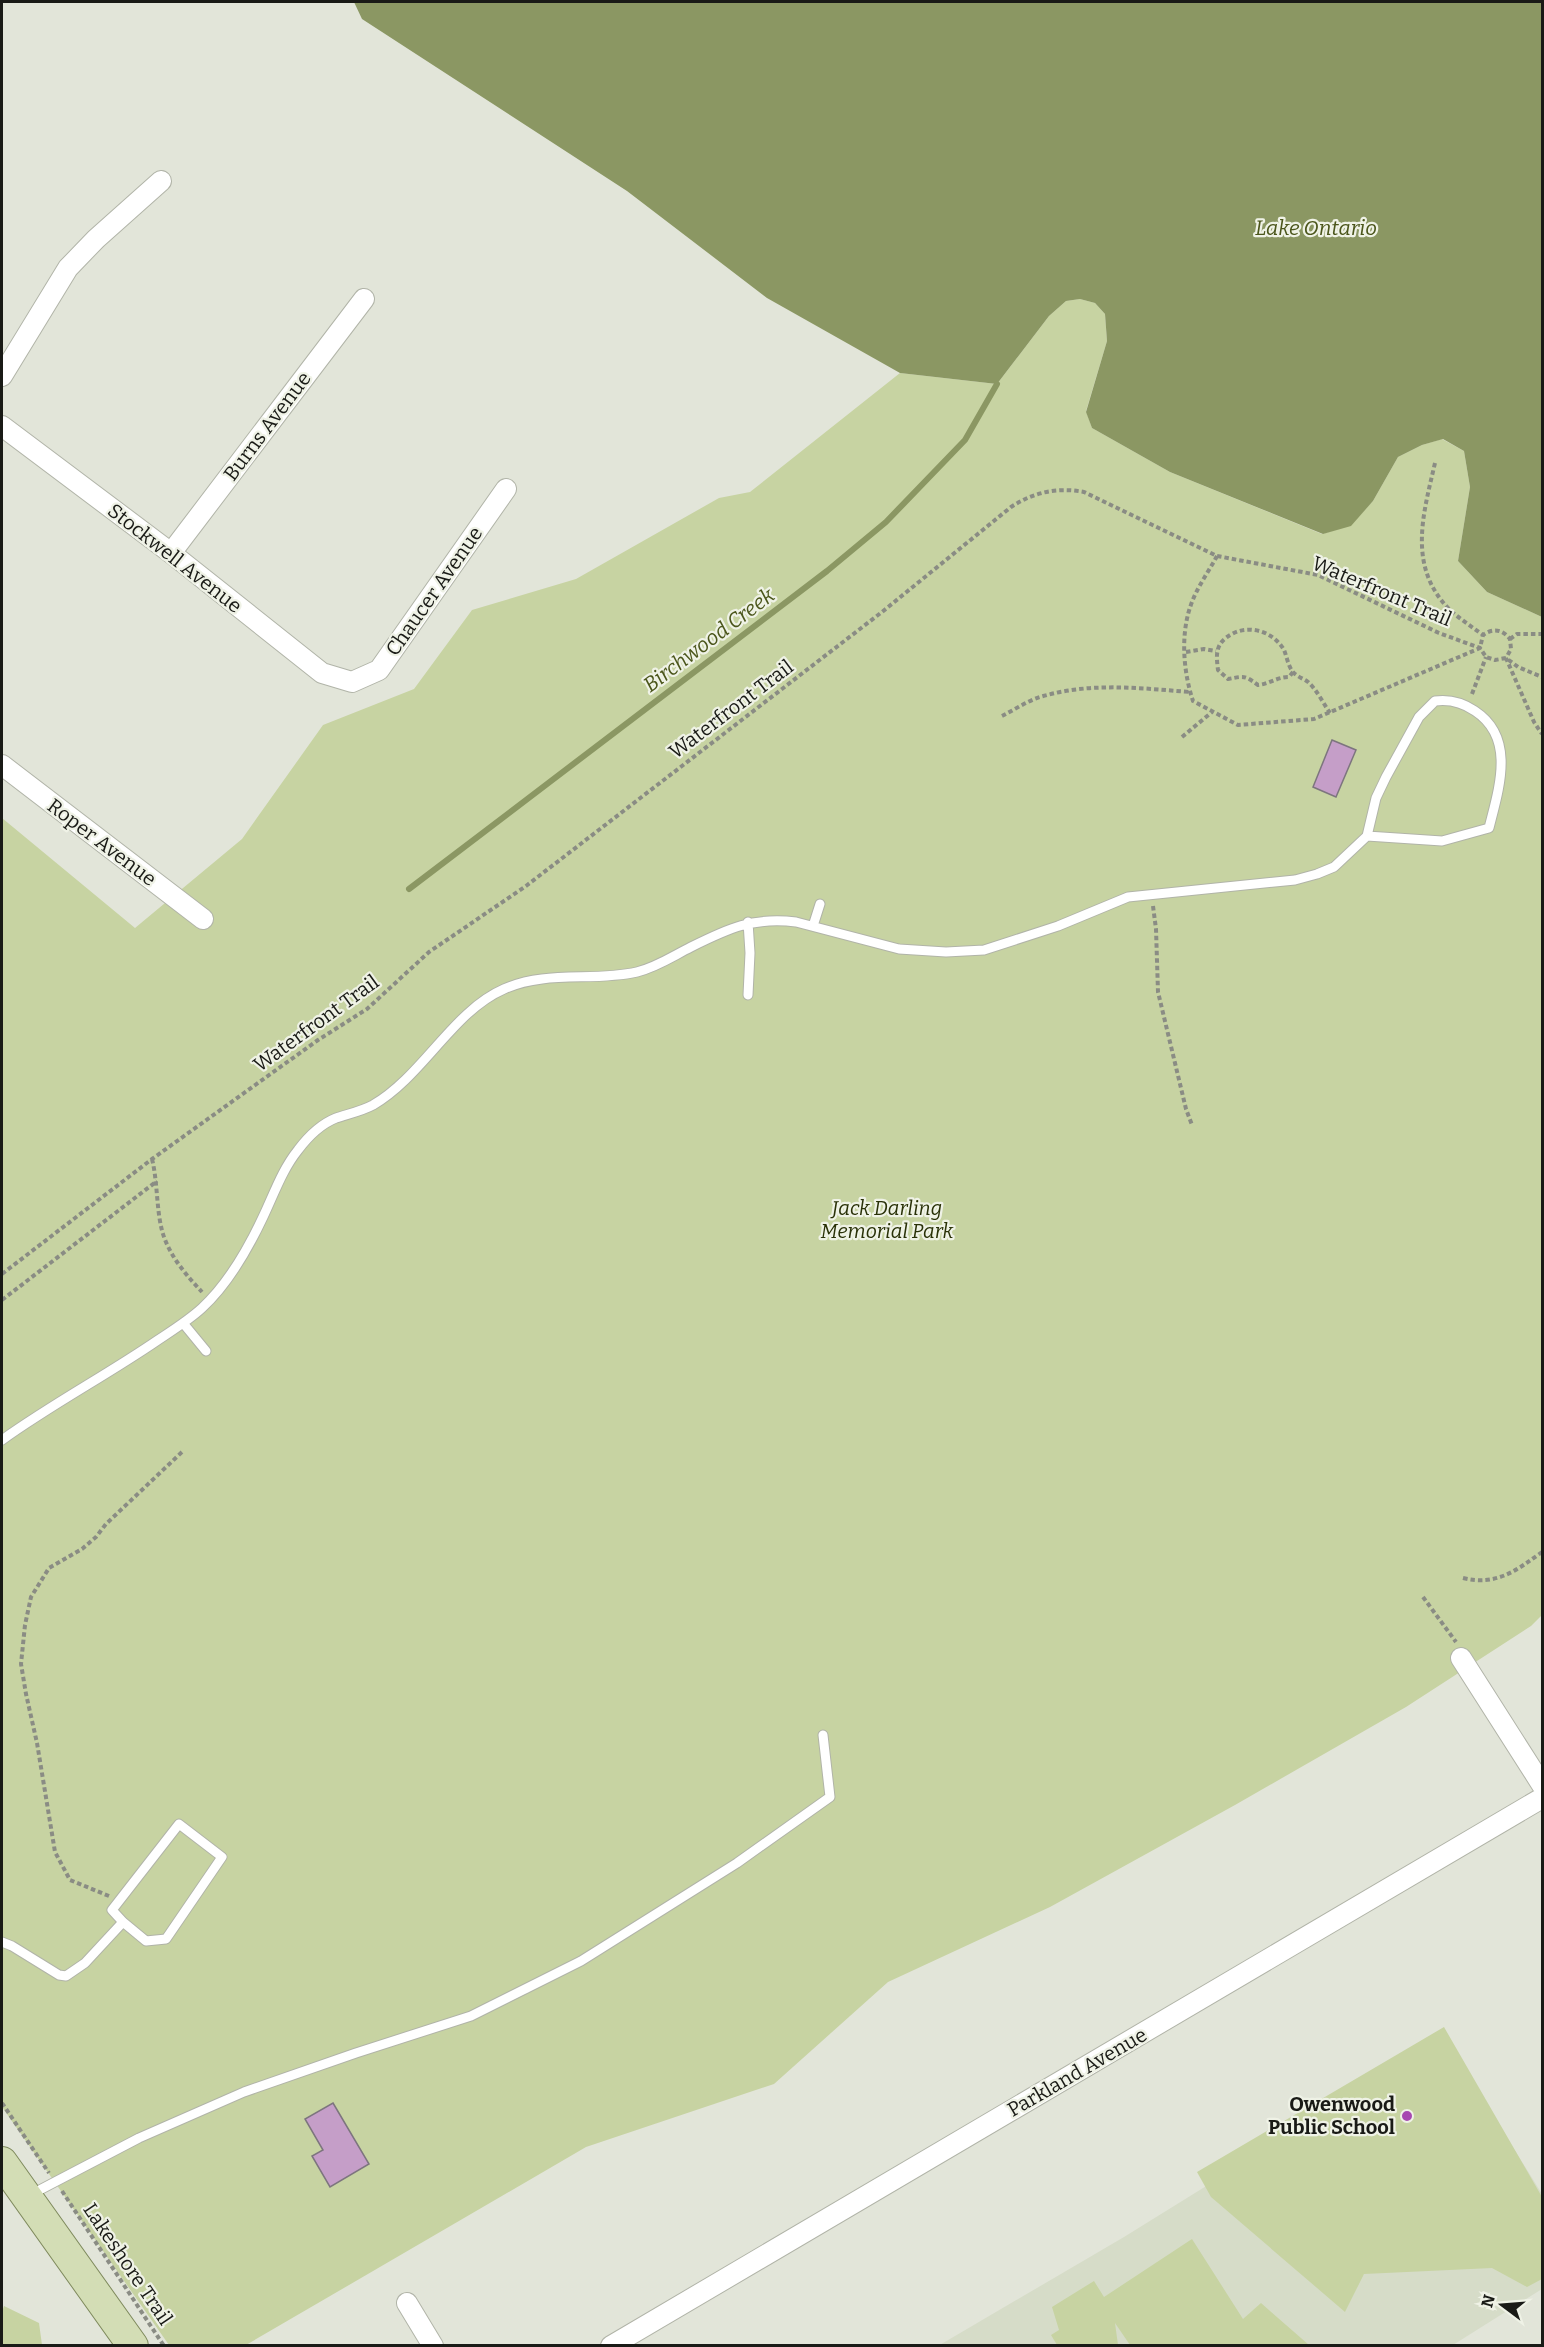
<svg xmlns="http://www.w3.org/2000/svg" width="1544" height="2347" font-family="Bitter,serif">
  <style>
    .built { fill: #d6dcc8 }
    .green { fill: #c7d3a2 }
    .water { fill: #8b9763 }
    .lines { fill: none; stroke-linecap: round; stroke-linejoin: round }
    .stream { stroke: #8b9763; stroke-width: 6 }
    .building { fill: #c59ec8; stroke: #7d757e; stroke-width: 1.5 }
    .service-casing { stroke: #b1b4a8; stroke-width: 11 }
    .minor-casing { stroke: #b1b4a8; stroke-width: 22 }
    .primary-casing { stroke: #7f8a5d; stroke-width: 32 }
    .path { stroke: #8a8c84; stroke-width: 4; stroke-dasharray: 4.5 3; stroke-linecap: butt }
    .service { stroke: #fff; stroke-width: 9 }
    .minor { stroke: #fff; stroke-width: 20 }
    .primary { stroke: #d3ddb5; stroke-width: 30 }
    .poi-dot { fill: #a748b1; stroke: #eff2e6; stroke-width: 2 }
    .labels { text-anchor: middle; stroke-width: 4.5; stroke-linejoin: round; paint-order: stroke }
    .street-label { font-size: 20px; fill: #191a16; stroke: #eff2e6 }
    .park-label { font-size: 20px; font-style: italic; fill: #293107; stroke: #eff2e6 }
    .poi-label { font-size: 20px; font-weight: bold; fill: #191a16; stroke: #eff2e6; text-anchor: end }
    .water-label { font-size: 21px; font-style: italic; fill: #4b561b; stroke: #eff2e6 }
  </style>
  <rect width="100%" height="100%" fill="#e2e5d9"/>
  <!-- built -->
  <path class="built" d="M1445,2038L1542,2194V2289L1453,2345L938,2346L1124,2237Z"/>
  <!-- green -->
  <path class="green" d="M1080,299L1095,303L1105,314L1107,341L1086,411L1092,428L1170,472L1322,534L1351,525L1373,501L1398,457L1422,445L1442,439L1464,451L1470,487L1458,561L1487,592L1542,617V1615L1531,1626L1406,1707L1235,1805L1050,1907L888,1982L774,2084L586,2147L246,2345H169L2,2107V818L135,928L242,839L323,725L414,689L472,610L576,579L719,498L750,492L900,373L997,384L1049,316L1066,301Z
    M1444,2027L1542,2197V2279L1527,2287L1492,2268L1364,2274L1345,2312L1211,2197L1197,2172Z
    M1192,2239L1243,2319L1261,2303L1309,2345H1130L1115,2323L1118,2345H1057L1051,2335L1059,2330L1052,2307L1094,2281L1104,2297Z
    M4,2306L39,2323L42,2345H2V2312Z"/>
  <!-- water -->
  <path class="water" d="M354,2H1542V617L1487,592L1458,561L1470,487L1464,451L1443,439L1422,445L1398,457L1373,501L1351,526L1323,534L1170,472L1092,428L1086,412L1107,341L1105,314L1095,303L1080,299L1066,301L1049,316L997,384L900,373L767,298L627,191L362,19Z"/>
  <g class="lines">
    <!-- stream -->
    <path class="stream" d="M409,889L827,571L886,522L965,440L997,384"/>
  </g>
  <!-- building -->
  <path class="building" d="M1332,740L1356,750L1336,797L1313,787Z
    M333,2103L369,2164L330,2187L312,2156L323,2150L305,2119Z"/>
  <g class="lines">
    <defs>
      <path id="service" d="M813,926L820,904
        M748,995L750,953L748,922
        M183,1323L206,1351
        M2,1440C52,1404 107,1375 158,1340C173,1330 189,1320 202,1308C229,1283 248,1249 263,1217C274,1194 282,1170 298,1150C307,1138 321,1124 336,1118C348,1114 362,1111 373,1105C423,1076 453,1011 504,989C546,970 593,982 637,972C657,967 673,956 691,947C729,928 753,917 796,922L899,949L946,952L984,950L1058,926L1128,897L1295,880L1317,874L1334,867L1367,836L1376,798L1386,777L1419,717L1435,701C1450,699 1462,702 1475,711C1516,738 1499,788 1489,828L1442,841L1367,836
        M179,1824L222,1857L166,1939L146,1941L123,1922L112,1910Z
        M2,1942L12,1946L59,1975L66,1976L85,1963L123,1922
        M30,2195L139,2138L244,2092L356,2053L471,2016L581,1961L737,1863L830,1797L823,1735"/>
      <path id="minor" d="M2,376L68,268L96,239L161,181
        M2,426L171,553L322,673L352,682L379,670L506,489
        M171,553L364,299
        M2,765L203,919
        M1461,1658L1542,1785
        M407,2303L433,2346
        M611,2346L1542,1798"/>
      <path id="primary" d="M2,2162L133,2346"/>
    </defs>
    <!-- service casing -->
    <use href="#service" class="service-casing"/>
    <!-- minor casing -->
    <use href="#minor" class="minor-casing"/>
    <!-- primary casing -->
    <use href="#primary" class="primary-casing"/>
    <!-- path -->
    <path class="path" d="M1435,463C1423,515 1407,567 1450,610C1460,619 1472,627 1483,635
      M1217,556C1209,571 1198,586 1192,602C1180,632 1183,671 1193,701L1238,725L1314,719L1480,648L1483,635C1493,628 1502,629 1510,639L1511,649L1506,658L1534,722L1542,734
      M1510,639L1517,634H1542
      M1186,652L1204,649L1216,651
      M1293,672L1289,677C1277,677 1269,684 1258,685C1244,675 1245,676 1228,679L1218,670C1216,654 1215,643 1232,634C1250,624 1274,632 1284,650C1287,657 1288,666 1293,672C1296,676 1304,679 1308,682C1317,690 1323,703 1330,713
      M1472,694L1486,657
      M1002,716C1014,710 1027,701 1040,697C1089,682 1139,688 1190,692
      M1182,737L1212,712
      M1153,906L1156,929L1158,992L1186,1109L1192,1125
      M152,1159C158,1183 156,1211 163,1234C170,1256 186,1275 202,1292
      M2,1274L152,1159L318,1040L367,1009L429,952L526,886L882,612L1011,507C1034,492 1057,487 1084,492L1217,556L1318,575L1439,633L1480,648L1486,657L1495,660L1506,658L1518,667L1542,677
      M2,1300L157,1181
      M1463,1578C1496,1586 1516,1571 1542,1552
      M1423,1597L1456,1642
      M109,1896L70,1880L55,1852L37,1743L26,1694L21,1664L25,1625L31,1597L49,1568L82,1549L96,1537L106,1524L182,1452
      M2,2103L49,2173
      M62,2191L164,2346"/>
    <!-- service -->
    <use href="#service" class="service"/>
    <!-- minor -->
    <use href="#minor" class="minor"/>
    <!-- primary -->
    <use href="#primary" class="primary"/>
  </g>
  <!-- markers -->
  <circle class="poi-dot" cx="1407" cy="2116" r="6"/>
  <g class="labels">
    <!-- street labels -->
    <g class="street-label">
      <text transform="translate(267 426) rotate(-53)" y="7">Burns Avenue</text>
      <text transform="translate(175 558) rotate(38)" y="7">Stockwell Avenue</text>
      <text transform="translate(434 591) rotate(-55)" y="7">Chaucer Avenue</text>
      <text transform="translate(1382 591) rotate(23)" y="7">Waterfront Trail</text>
      <text transform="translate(731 709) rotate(-37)" y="7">Waterfront Trail</text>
      <text transform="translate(102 842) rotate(37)" y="7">Roper Avenue</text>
      <text transform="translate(316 1023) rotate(-36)" y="7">Waterfront Trail</text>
      <text transform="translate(1077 2072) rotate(-30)" y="7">Parkland Avenue</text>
      <text transform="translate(128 2264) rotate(56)" y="7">Lakeshore Trail</text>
    </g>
    <!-- park labels -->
    <g class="park-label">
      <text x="887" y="1215">Jack Darling<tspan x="887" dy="23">Memorial Park</tspan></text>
    </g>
    <!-- poi labels -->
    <g class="poi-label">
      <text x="1395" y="2111">Owenwood<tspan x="1395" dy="23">Public School</tspan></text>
    </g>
    <!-- water labels -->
    <g class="water-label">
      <text x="1316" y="235">Lake Ontario</text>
      <text transform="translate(709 640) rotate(-37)" y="7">Birchwood Creek</text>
    </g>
  </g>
  <!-- border -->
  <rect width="1544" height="2347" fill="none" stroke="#191a16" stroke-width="6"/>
  <!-- north arrow -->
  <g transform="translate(1502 2305) rotate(286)" stroke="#eff2e6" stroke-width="4.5" paint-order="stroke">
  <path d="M0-4.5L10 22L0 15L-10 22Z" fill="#191a16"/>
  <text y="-9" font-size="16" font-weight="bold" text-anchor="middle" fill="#191a16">N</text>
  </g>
</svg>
